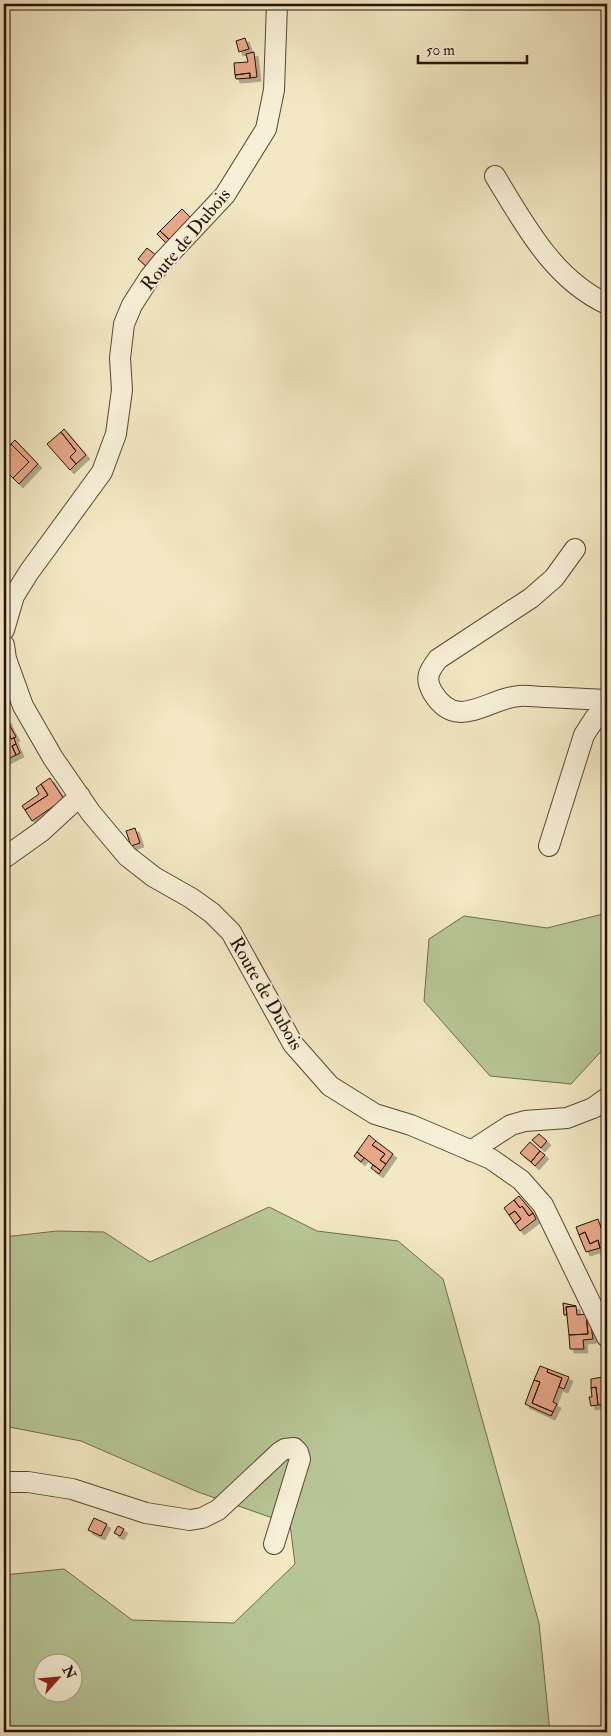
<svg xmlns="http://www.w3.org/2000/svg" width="611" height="1736" font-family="'IM FELL Double Pica',serif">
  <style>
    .green { fill: #b7c696; stroke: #6e6c4c; fill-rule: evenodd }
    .building { fill: #e7a88a; stroke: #251103; filter: url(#shadow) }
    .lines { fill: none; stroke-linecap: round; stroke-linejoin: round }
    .minor-casing { stroke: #584733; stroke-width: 22 }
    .minor { stroke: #f7f0d8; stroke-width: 20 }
    .labels { text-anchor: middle; stroke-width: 4; stroke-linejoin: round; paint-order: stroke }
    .street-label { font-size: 19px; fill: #251103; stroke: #f7f0d8 }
  </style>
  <defs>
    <filter id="shadow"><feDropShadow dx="4" dy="4" stdDeviation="0" flood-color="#0004"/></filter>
  </defs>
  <rect width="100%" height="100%" fill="#f2e8c3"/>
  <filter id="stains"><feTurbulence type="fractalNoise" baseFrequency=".004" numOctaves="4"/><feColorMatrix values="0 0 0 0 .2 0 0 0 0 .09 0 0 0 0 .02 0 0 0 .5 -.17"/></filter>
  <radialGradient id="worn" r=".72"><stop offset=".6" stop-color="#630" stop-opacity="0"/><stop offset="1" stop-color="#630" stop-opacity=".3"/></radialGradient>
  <!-- green -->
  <path class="green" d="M607,913V1045L571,1084L490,1076L424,1001L429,939L464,916L547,928Z
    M269,1207L317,1231L398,1241L443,1279L539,1623L550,1732H4V1575L64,1569L132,1620L234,1623L295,1564L290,1524L198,1492L81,1441L4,1426V1237L57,1231L104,1232L150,1262ZM42,1664H72V1694H42Z"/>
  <!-- building -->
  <path class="building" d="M245,38L249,49L239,52L236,41Z
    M254,52L257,77L250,78V73L235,75L234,63L248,62L246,54Z
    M250,73V78L236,79L235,75Z
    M182,209L190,217L188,219L193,223L174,244L160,231Z
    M190,217L197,224L173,250L157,234L160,231L174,244L193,223L188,219Z
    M147,248L157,256L147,267L138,259Z
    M64,429L86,455L76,464L70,457L76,451L61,432Z
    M61,432L76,451L70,457L76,464L70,470L47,444Z
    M15,440L38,464L19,484L13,478L29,462L11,444Z
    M11,444L29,462L13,478L4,469V452Z
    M7,719L10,726L6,728L11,739L14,738L16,744L12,746L16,755L4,761V720Z
    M10,726L16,737L11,739L6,728Z
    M16,744L20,753L16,755L12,746Z
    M50,778L64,799L32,821L25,810L48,795L41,784Z
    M41,784L48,795L25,810L22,806L39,794L36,788Z
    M135,828L140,843L131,846L126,831Z
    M539,1134L547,1141L541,1148L532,1140Z
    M369,1135L376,1141L372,1145L385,1154L380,1160L386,1164L381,1171L357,1152Z
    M376,1141L393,1154L386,1164L380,1160L385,1154L372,1145Z
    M530,1142L540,1151L531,1162L520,1153Z
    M540,1151L545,1155L535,1166L531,1162Z
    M357,1152L364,1158L361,1162L354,1156Z
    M373,1165L381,1171L379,1174L371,1168Z
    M519,1196L533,1213L529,1216L522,1206L520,1208L514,1200Z
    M514,1200L520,1208L522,1206L529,1216L533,1213L536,1219L520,1231L515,1224L521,1219L515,1211L509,1215L504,1208Z
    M515,1211L521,1219L515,1224L509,1215Z
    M598,1219L607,1245L600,1248L598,1240L590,1244L585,1232L579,1235L576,1227Z
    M585,1232L590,1244L598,1240L600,1248L586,1252L579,1235Z
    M563,1303L576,1306L566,1307L567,1315H564Z
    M576,1306L577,1315L586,1314L588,1334L569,1335L566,1307Z
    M589,1313L593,1339L583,1340L584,1349H570L569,1335L588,1334L586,1314Z
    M540,1366L548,1369L547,1372L562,1378L553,1402L557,1404L553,1412L532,1403L540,1382L534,1380Z
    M548,1369L569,1377L564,1389L559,1387L562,1378L547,1372Z
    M603,1377H607V1395L606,1396Z
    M603,1377L606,1396L607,1395V1404L598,1405L596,1387L591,1388V1379Z
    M534,1380L540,1382L532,1403L553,1412L551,1416L525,1404Z
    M596,1387L598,1405L591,1406L589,1397H592L591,1388Z
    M94,1518L107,1524L101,1536L88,1530Z
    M118,1526L124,1529L120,1536L114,1533Z"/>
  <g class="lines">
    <defs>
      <path id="minor" d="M495,176C525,225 553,279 607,304
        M575,549L554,578L531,598L438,659C429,671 424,678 433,693C457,732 486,699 519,696C527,695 537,697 546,697C566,698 587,699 607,700
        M4,630L14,596L29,572L102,472L116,434L122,390L120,358L124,324L132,305L150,277L163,261L225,195L266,129L274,90L277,4
        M4,645L6,659L23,706L53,758L91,813L127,856L154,877L191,898L212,913L231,932L293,1044L330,1086L375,1114L411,1125L491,1159L521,1180L543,1205L607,1337
        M549,846L584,735L595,718L607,708
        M4,858L42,831L80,796
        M471,1151L511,1125L525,1121L567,1118L593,1108L607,1098
        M4,1482H28L72,1489L146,1513L190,1520L202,1518L218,1510L280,1452L285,1449L294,1448L298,1452L300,1459L274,1544"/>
    </defs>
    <!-- minor casing -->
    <use href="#minor" class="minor-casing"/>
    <!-- minor -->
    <use href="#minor" class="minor"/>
  </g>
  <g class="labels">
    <!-- street labels -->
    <g class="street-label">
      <text transform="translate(185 239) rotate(-50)" y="7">Route de Dubois</text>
      <text transform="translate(267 993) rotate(60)" y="7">Route de Dubois</text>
    </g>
  </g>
  <!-- margin -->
  <rect width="611" height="1736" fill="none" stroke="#f2e8c3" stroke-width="20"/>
  <rect x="5" y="5" width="601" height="1726" fill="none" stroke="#251103" stroke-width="2.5"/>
  <rect x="10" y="10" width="591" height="1716" fill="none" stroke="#251103"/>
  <!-- north arrow -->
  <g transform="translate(58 1678) rotate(63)"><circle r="24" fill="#f7f0d8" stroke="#a39783"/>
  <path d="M0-4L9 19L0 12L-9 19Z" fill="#8f2418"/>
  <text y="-8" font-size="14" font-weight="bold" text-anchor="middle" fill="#251103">N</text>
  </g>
  <!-- scale -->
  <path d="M418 55v8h109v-8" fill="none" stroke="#251103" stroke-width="2.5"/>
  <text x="426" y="55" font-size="15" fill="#251103" stroke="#f7f0d8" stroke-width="4" paint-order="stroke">50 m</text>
  <rect width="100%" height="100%" filter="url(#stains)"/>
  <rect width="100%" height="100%" fill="url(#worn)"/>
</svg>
